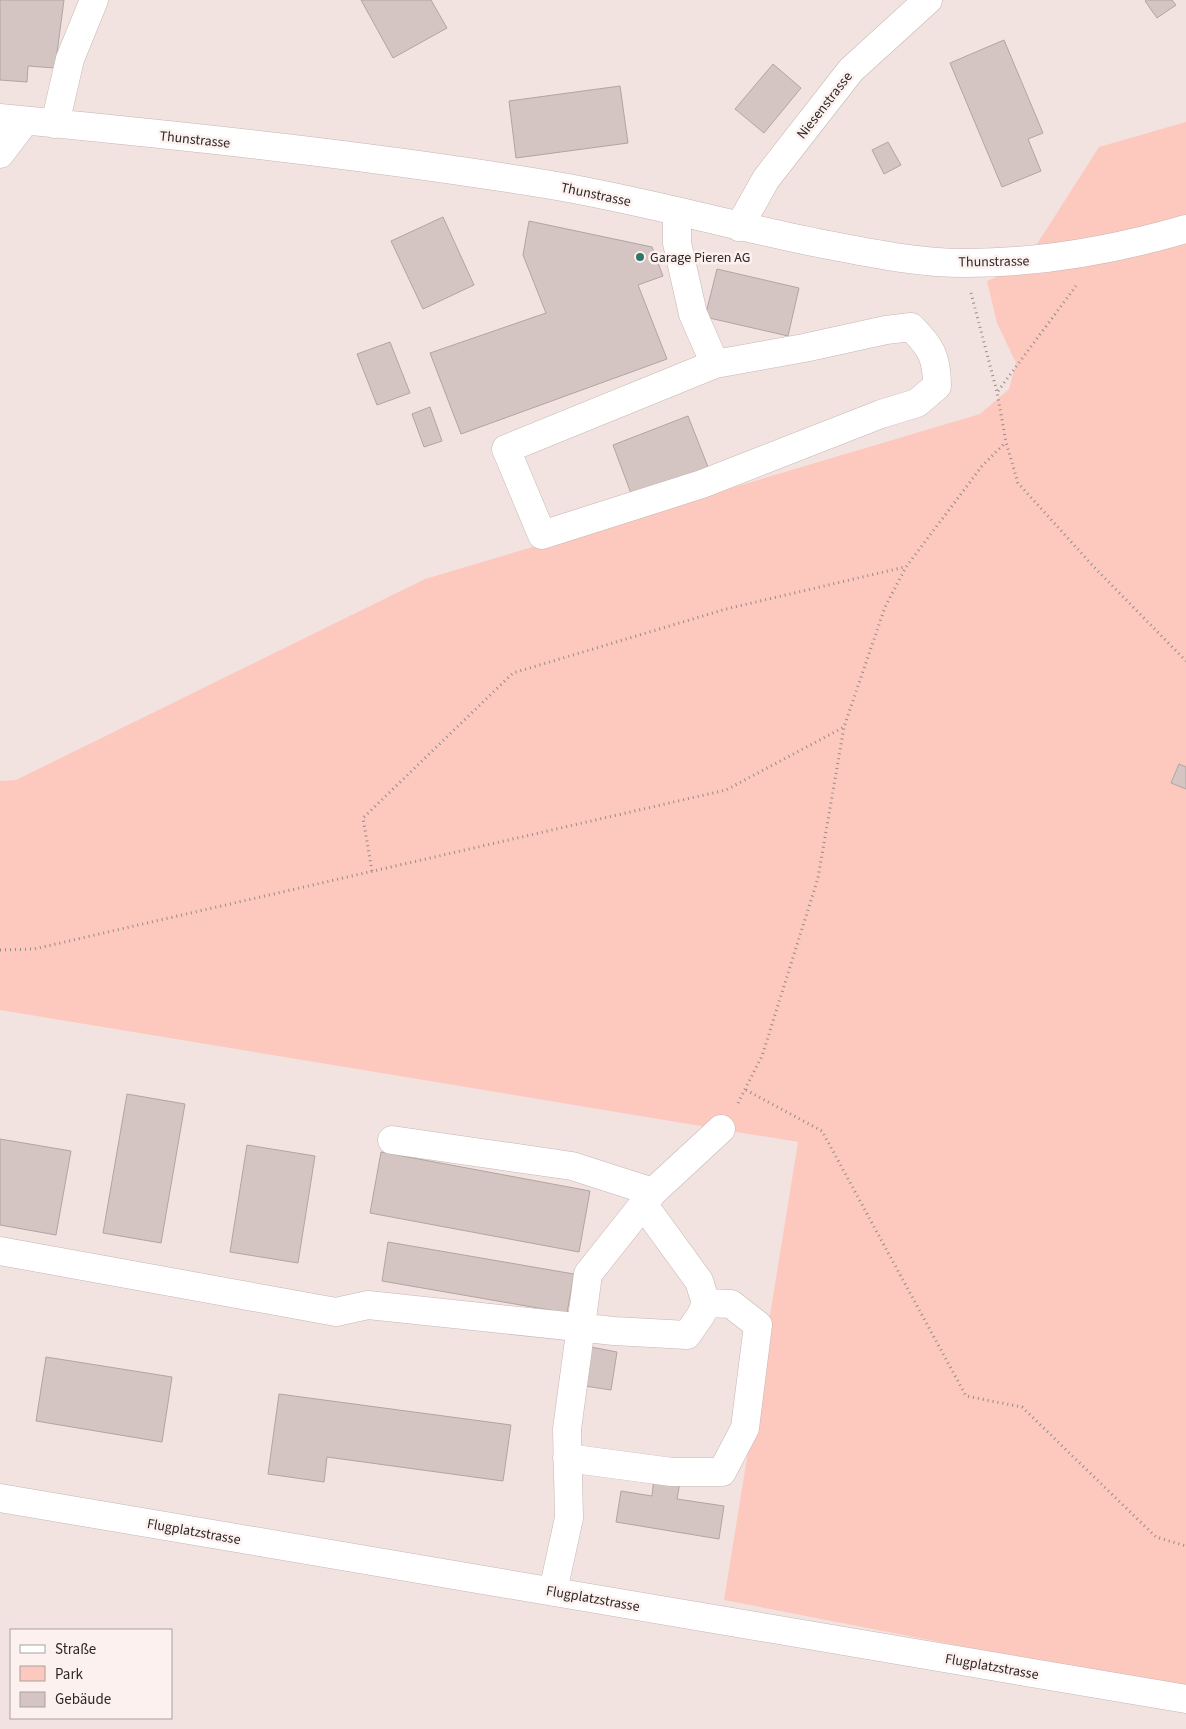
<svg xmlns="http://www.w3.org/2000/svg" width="1186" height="1729" font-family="'Source Sans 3',sans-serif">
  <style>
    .green { fill: #fdc9be }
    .building { fill: #d4c5c2; stroke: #b2a4a1 }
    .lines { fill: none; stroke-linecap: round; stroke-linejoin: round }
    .minor-casing { stroke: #c5b6b3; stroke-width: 29 }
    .path { stroke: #958b89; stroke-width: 3; stroke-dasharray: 1 4; stroke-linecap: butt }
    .minor { stroke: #fff; stroke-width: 28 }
    .poi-dot { fill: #2f7569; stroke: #fdf1ef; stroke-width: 2 }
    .labels { text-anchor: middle; stroke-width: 5; stroke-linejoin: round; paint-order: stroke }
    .street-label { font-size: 14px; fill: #2d2827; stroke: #fdf1ef }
    .poi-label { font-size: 14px; fill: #2d2827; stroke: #fdf1ef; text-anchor: start }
  </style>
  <rect width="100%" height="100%" fill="#f2e3e0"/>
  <!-- green -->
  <path class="green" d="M1186,122V1690L724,1600L798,1142L0,1010V781L16,780L425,579L980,414L1009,389L1016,363L997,323L987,281L1023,266L1099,147Z"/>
  <!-- building -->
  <path class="building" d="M0,0H64L55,68L28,66L27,82L0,80Z
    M361,0H431L447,28L393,58Z
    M1147,0H1172L1176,5L1157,18L1145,1Z
    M1004,40L1043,133L1028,139L1041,171L1002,187L950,63Z
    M773,64L801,88L764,133L735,109Z
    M620,86L628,143L516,158L509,101Z
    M888,142L901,165L884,174L872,150Z
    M443,217L474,285L423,309L391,241Z
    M529,221L652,247L663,276L638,285L667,359L461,434L430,353L546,313L523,255Z
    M717,269L799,288L788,336L705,317Z
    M390,342L410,393L377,405L357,354Z
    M430,407L442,441L424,447L412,414Z
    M688,416L708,467L632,496L613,445Z
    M1179,764L1186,767V789L1171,783Z
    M127,1094L185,1104L161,1243L103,1233Z
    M0,1139L71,1151L56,1235L0,1225Z
    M247,1145L315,1156L298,1263L230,1252Z
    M381,1152L590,1191L579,1252L370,1213Z
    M388,1242L574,1274L567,1313L382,1281Z
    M591,1347L617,1352L611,1390L585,1386Z
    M46,1357L172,1377L162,1442L36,1421Z
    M279,1394L511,1425L503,1481L327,1457L324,1482L268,1474Z
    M654,1477L680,1482L677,1499L724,1506L719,1539L616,1522L621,1491L652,1496Z"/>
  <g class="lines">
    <defs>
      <path id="minor" d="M0,118C184,136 369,155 551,185C642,200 732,226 823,244C869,253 918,263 966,263C1041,263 1114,250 1186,229
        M55,124L70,59L94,0
        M0,154L25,121
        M677,212V243L693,314L715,364L804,348L886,330L911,327C931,347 937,357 937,386L917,403L881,414L702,484L542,535L506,449L715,364
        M739,227L766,179L851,70L928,0
        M392,1140L572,1166L653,1192
        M0,1251L336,1312L368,1305L614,1331L687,1335L701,1315L706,1303L699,1281L643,1204
        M567,1458L672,1472H722L745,1428L758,1325L731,1304L706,1303
        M0,1498L1186,1699
        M553,1591L569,1518L567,1429L588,1274L653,1192L721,1129"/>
    </defs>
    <!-- minor casing -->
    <use href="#minor" class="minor-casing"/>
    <!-- path -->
    <path class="path" d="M971,293L997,392L1006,442L1018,483L1093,566L1186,661
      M998,391L1076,286
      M372,871L363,818L513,673L726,609L905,567
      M0,950L34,949L726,790L844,727
      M746,1090L822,1131L966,1396L1022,1407L1156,1537L1186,1546
      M738,1103L762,1056L818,878L844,727L885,607L906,567L982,466L1006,442"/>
    <!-- minor -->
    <use href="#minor" class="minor"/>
  </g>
  <!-- markers -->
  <circle class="poi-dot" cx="640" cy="257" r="5"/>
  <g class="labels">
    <!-- street labels -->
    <g class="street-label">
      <text transform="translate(824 105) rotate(-52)" y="5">Niesenstrasse</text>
      <text transform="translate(195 139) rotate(6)" y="5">Thunstrasse</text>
      <text transform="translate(596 194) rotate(12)" y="5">Thunstrasse</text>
      <text transform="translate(994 261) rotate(-1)" y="5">Thunstrasse</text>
      <text transform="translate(194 1531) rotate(10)" y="5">Flugplatzstrasse</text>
      <text transform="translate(593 1598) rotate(10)" y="5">Flugplatzstrasse</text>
      <text transform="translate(992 1666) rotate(10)" y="5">Flugplatzstrasse</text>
    </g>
    <!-- poi labels -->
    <g class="poi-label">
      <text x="650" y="262">Garage Pieren AG</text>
    </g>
  </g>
  <!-- legend -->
  <rect x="10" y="1629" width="162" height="90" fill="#fdf1ef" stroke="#aaa19f"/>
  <rect x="20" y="1645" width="25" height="8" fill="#ffffff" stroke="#aaa19f"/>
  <text x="55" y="1654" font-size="15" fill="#2d2827">Straße</text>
  <rect x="20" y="1666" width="25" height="15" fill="#fdc9be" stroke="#aaa19f"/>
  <text x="55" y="1679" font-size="15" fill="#2d2827">Park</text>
  <rect x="20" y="1692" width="25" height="15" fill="#d4c5c2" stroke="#aaa19f"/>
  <text x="55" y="1704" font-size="15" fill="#2d2827">Gebäude</text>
</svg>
